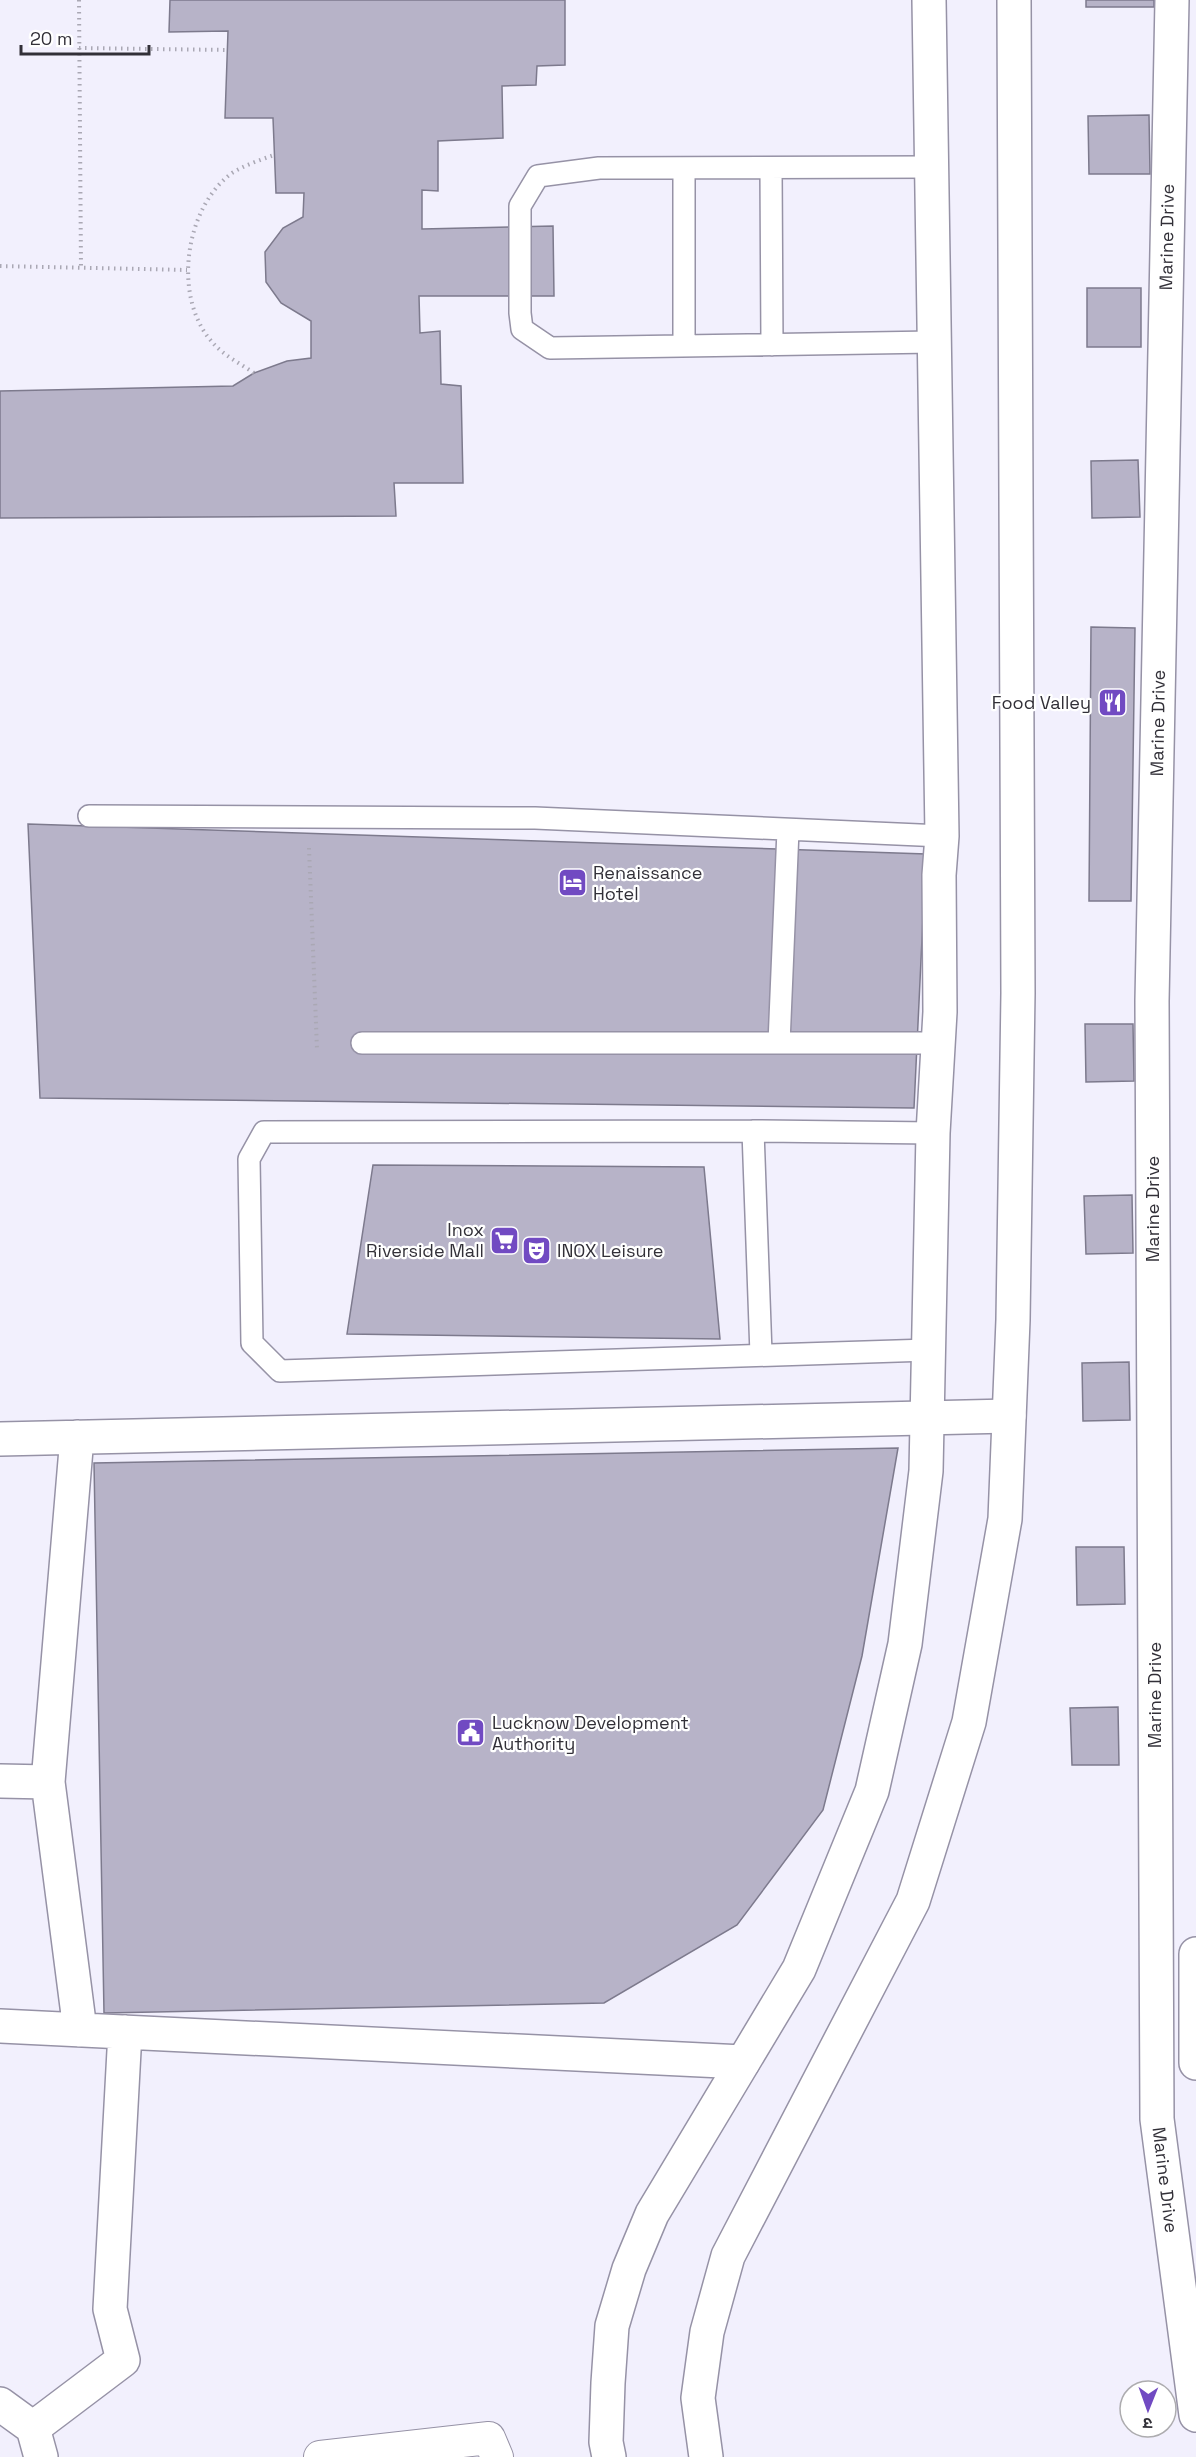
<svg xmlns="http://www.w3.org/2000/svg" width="1196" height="2457" font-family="'Space Grotesk','Noto Sans Devanagari',sans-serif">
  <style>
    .building { fill: #b7b3c8; stroke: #7d7a8d; stroke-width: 1.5 }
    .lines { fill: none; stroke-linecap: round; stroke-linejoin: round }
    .service-casing { stroke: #9692a6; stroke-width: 24 }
    .pedestrian-casing { stroke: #9692a6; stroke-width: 34 }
    .minor-casing { stroke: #9692a6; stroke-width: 36 }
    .tertiary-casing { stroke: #9692a6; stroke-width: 36 }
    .path { stroke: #aaa8b4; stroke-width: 4; stroke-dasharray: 1.5 4.5; stroke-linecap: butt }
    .service { stroke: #fff; stroke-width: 21 }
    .pedestrian { stroke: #fff; stroke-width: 32 }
    .minor { stroke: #fff; stroke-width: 33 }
    .tertiary { stroke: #fff; stroke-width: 33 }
    .labels { text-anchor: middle; stroke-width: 4.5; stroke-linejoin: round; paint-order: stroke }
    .street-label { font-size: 18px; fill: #323038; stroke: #fff }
    .poi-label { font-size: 18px; fill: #323038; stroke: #fff; text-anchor: start }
  </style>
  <rect width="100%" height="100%" fill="#f2f0fd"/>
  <!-- building -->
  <path class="building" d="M170,0H565V65L537,66L536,85L502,86L503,138L438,141V191L422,190V229L553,226L554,296H419L420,333L440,331L441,384L461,386L463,483H394L396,516L0,518V391L233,386L254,373L287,361L311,358V321L281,303L266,282L265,252L283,228L303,217L304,193H276L273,118H225L228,31L169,32Z
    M1086,0H1154V7H1086Z
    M1149,115L1150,174H1089L1088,116Z
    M1087,288H1141V347H1087Z
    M1138,460L1140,517L1092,518L1091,461Z
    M1091,627L1135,628L1131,901H1089Z
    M28,824L926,854L914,1108L40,1098Z
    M1085,1024H1133L1134,1081L1086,1082Z
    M373,1165L704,1167L720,1339L347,1334Z
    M1132,1195L1133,1253L1086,1254L1084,1196Z
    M1129,1362L1130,1420L1083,1421L1082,1363Z
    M898,1448L862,1656L823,1810L737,1925L604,2003L104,2013L94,1463Z
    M1076,1547H1124L1125,1604L1077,1605Z
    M1118,1707L1119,1765H1072L1070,1708Z"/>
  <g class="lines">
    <defs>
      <path id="service" d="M931,167L599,168L538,176L520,206V313L522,329L550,348L933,342
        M771,168L772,345
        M684,346V168
        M89,816L535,818L942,836
        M362,1043H938
        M779,1043L788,830
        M753,1131L264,1132L249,1159L252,1343L280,1371L928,1350
        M761,1354L753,1131L933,1133"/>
      <path id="pedestrian" d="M320,2457L489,2438L497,2457"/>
      <path id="minor" d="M77,1437L48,1782L80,2030
        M0,1439L1009,1416
        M0,1781L48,1782
        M0,2026L743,2062
        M0,2404L33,2428L41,2457
        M33,2428L123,2360L110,2309L125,2032"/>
      <path id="tertiary" d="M1172,0L1152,1001L1157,2119L1196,2415
        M1196,1954V2063
        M609,2457L606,2442L608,2383L612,2326L629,2269L652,2214L799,1969L872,1791L905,1644L926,1471L933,1133L940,1012L939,875L942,836L929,0
        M706,2457L698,2398L707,2332L728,2256L913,1901L969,1722L1005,1519L1013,1320L1018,993L1014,0"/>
    </defs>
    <!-- service casing -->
    <use href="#service" class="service-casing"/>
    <!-- pedestrian casing -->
    <use href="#pedestrian" class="pedestrian-casing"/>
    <!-- minor casing -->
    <use href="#minor" class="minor-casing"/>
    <!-- tertiary casing -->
    <use href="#tertiary" class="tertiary-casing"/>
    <!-- path -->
    <path class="path" d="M79,0L81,268
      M79,48L228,50
      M0,266L187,270
      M254,373C241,364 223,355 213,343C172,299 184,208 232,173C245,165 260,160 274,155
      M309,848L317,1049"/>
    <!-- service -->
    <use href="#service" class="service"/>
    <!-- pedestrian -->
    <use href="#pedestrian" class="pedestrian"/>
    <!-- minor -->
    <use href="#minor" class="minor"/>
    <!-- tertiary -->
    <use href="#tertiary" class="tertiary"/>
  </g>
  <!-- icons -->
  <defs>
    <symbol id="restaurant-square" viewBox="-11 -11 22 22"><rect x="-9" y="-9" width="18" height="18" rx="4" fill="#714ac2" stroke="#fff"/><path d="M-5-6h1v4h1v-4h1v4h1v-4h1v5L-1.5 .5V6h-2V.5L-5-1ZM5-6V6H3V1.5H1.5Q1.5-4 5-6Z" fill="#fff"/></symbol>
    <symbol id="hotel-square" viewBox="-11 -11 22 22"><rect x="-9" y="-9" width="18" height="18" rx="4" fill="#714ac2" stroke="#fff"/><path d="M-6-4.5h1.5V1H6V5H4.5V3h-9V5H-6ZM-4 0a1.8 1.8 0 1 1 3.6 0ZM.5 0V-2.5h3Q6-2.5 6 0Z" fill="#fff"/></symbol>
    <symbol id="supermarket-square" viewBox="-11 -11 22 22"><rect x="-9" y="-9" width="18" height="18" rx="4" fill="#714ac2" stroke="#fff"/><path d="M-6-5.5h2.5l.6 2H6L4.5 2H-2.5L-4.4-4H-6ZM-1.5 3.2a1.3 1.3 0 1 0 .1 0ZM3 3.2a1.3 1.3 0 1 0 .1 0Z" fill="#fff"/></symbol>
    <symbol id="theatre-square" viewBox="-11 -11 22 22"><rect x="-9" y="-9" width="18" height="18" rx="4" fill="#714ac2" stroke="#fff"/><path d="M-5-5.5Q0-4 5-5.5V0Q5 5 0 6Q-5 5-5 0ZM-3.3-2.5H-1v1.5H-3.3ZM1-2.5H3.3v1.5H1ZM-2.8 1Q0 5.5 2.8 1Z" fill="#fff"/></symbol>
    <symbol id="civic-square" viewBox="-11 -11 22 22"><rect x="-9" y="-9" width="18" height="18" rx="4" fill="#714ac2" stroke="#fff"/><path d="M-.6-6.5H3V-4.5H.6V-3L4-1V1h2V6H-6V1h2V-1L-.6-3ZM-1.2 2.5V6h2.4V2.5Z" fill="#fff"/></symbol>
  </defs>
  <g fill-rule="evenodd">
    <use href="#restaurant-square" x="1096" y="686" width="33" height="33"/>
    <use href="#hotel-square" x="556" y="866" width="33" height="33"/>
    <use href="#supermarket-square" x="488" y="1224" width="33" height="33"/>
    <use href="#theatre-square" x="520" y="1234" width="33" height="33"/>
    <use href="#civic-square" x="454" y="1716" width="33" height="33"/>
  </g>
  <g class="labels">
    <!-- street labels -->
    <g class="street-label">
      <text transform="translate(1167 237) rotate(-89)" y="6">Marine Drive</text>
      <text transform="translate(1158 723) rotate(-89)" y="6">Marine Drive</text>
      <text transform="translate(1153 1209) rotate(-90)" y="6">Marine Drive</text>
      <text transform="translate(1155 1695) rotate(-90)" y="6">Marine Drive</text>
      <text transform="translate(1165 2180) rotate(83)" y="6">Marine Drive</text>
    </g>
    <!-- poi labels -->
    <g class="poi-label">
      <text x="1091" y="709" text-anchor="end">Food Valley</text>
      <text x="593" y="879">Renaissance<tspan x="593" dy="21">Hotel</tspan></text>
      <text x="484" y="1236" text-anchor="end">Inox<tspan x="484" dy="21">Riverside Mall</tspan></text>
      <text x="557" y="1257">INOX Leisure</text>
      <text x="492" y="1729">Lucknow Development<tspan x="492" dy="21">Authority</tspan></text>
    </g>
  </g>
  <!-- north arrow -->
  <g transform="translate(1148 2409) rotate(181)"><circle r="28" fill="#ffffff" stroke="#adacaf" stroke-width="1.5"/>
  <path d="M0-4.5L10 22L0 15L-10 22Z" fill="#714ac2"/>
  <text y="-9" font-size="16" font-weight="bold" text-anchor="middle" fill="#323038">उ</text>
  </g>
  <!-- scale -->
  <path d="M21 45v9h128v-9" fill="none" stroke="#323038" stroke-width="3"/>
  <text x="30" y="45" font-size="18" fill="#323038" stroke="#ffffff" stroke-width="4.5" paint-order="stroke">20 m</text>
</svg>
